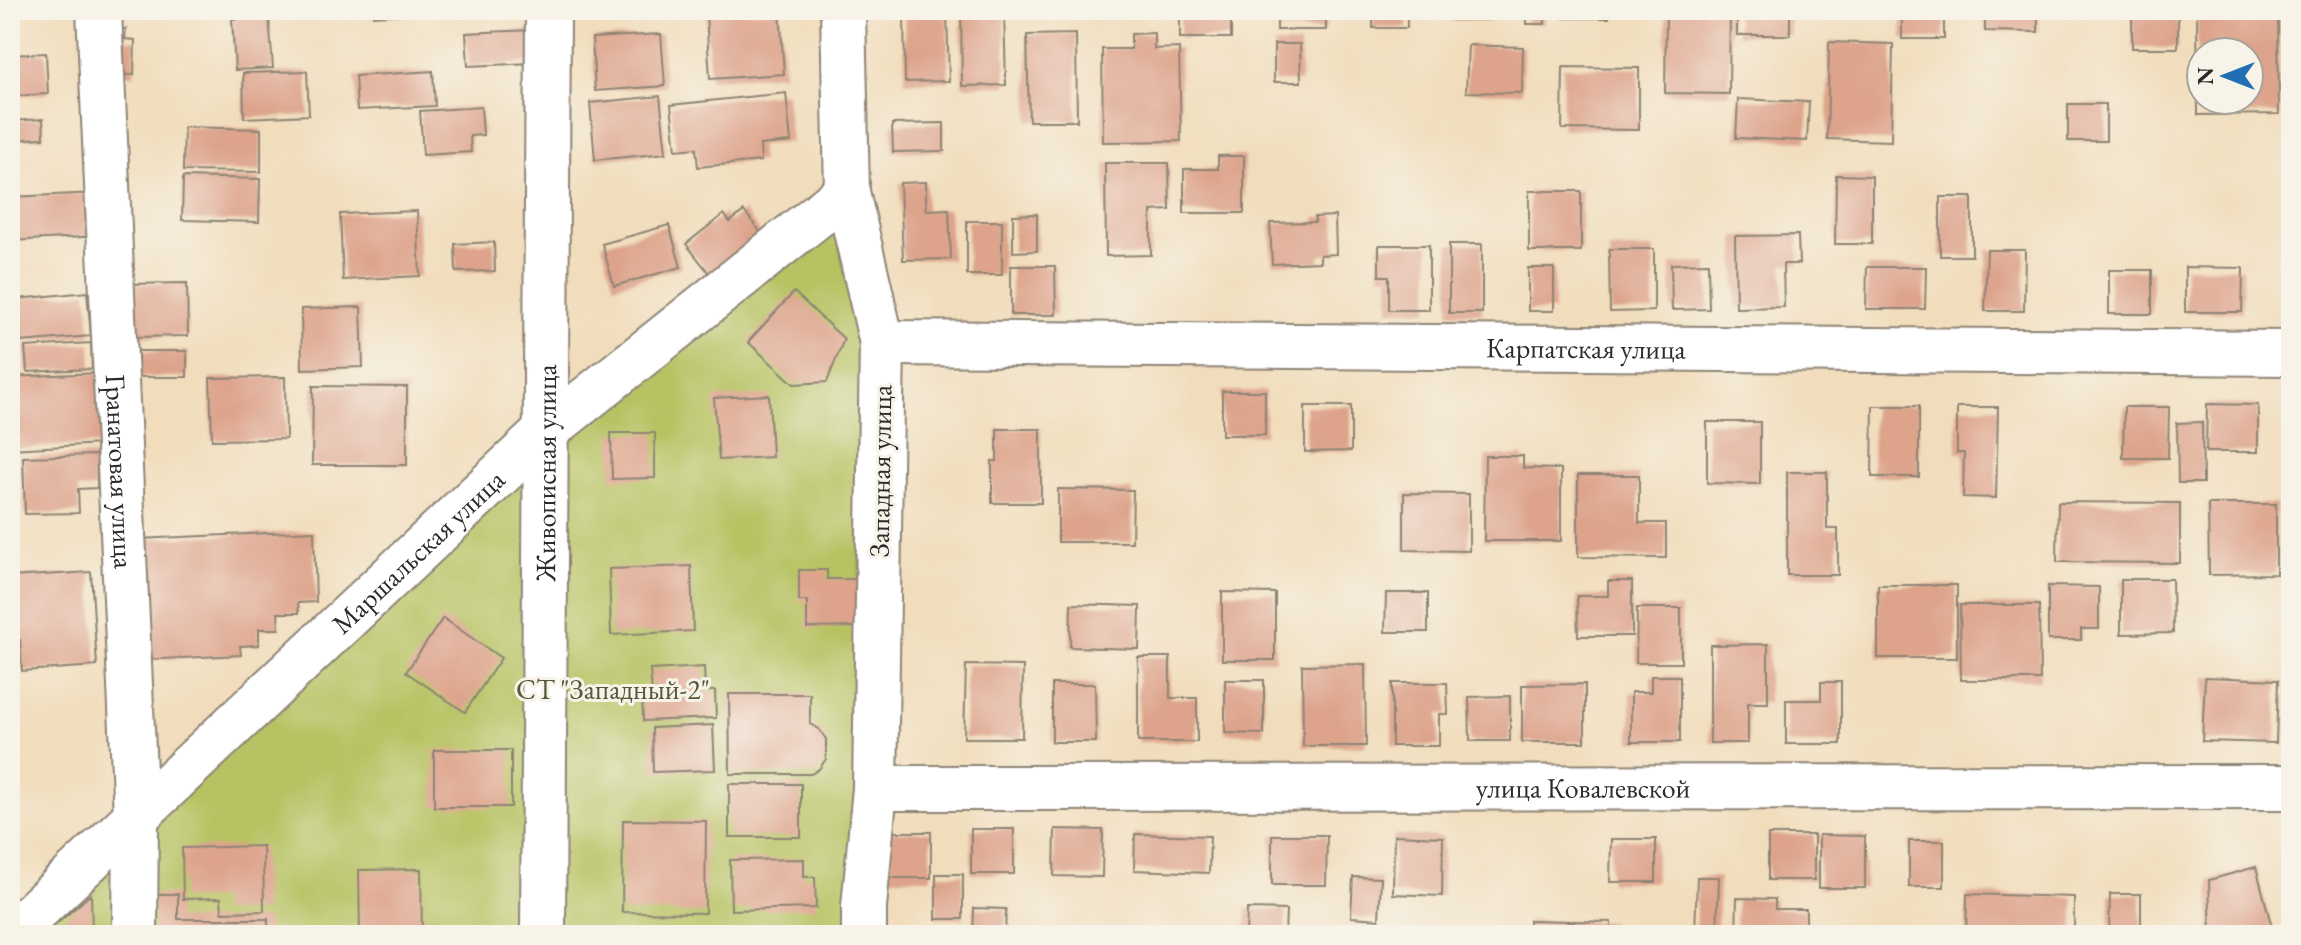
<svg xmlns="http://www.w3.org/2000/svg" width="2301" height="945" font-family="'EB Garamond',serif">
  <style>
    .green { fill: #b7c364; stroke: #717748; stroke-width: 2 }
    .building { fill: #dda38b; fill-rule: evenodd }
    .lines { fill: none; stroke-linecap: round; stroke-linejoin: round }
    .street-casing { stroke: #8e8474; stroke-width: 48 }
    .street { stroke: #fff; stroke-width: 44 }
    .labels { text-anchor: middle; stroke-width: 6; stroke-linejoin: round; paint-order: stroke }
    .street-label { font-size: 28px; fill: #2b2b2b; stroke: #f7f3e8 }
    .park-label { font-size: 28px; fill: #55593c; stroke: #f7f3e8 }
  </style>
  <rect width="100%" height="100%" fill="#f7f3e8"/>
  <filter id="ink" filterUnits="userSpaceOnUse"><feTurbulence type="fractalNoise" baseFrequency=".0125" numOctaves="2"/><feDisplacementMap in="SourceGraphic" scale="16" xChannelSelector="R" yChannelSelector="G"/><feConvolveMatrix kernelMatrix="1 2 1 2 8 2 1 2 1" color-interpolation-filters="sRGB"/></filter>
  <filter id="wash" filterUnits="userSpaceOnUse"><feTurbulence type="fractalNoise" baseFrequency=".006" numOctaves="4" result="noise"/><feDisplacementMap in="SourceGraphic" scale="32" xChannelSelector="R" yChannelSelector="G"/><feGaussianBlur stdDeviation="1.8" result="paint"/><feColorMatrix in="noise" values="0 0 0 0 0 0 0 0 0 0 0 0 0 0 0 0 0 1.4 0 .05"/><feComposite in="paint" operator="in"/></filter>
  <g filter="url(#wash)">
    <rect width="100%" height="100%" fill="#f1ddbc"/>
    <!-- green -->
    <path class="green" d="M832,205L863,360L855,935H20L499,456Z"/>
    <g id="blocks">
      <!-- building -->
      <path class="building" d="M373,10H444V12L373,16Z
        M780,10L784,74L710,79L706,14Z
        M904,10H947L949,81L905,82Z
        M961,10H1004L1006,85L962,86Z
        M1180,10H1231V38H1180Z
        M1277,10H1326V30H1277Z
        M1361,10H1407V28H1373V17H1361Z
        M1451,10H1491V20H1451Z
        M1527,10H1545V24H1527Z
        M1563,10H1609V18H1563Z
        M1666,10H1730L1729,94L1665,93Z
        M1737,10H1790V35H1737Z
        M1902,10H1944V39H1902Z
        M1985,10H2038V32L1985,31Z
        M2132,10H2178V48H2132Z
        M2278,11L2279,114L2198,115L2197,12ZM2201,52H2249V100H2201Z
        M269,17L273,68L235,70L232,19Z
        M111,29H126L125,39L135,40L134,75L109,74Z
        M531,30L533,63L468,66L466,33Z
        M1154,33V49L1179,48L1181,141L1103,142L1102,49H1131V34Z
        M661,34L665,86L595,91L592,38Z
        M1076,34L1077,121H1029L1027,35Z
        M1829,42L1893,44L1891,141L1827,139Z
        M1274,44H1300L1301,82H1274Z
        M1468,45L1523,47L1522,93L1466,92Z
        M46,53L48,94L10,96V55Z
        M1563,67L1639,68V130L1562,129Z
        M307,71L309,115L244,118L243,73Z
        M433,71L435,106L357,110L355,76Z
        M786,93L791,142L760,145L761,161L698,167L696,148L676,150L671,105Z
        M660,96L666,153L595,160L590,103Z
        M1738,99L1809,102L1807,141L1736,138Z
        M2068,104H2106V141H2068Z
        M481,107L483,135L470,136L471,152L423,155L420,111Z
        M43,119L44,138L10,140V121Z
        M944,123V151L893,152L892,124Z
        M184,127L261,129V172L183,171Z
        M1218,156H1244V213H1184V169H1218Z
        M1105,163H1169L1170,210L1151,211V255L1106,256Z
        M1836,175L1872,176V244H1835Z
        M183,177L260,179L259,222L182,220Z
        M926,182V210L949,209L951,259L903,260L900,183Z
        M1529,191H1581V251H1529Z
        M98,193L101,236L10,241V197Z
        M1940,197H1972V256H1940Z
        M417,211L420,276L343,280L340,214Z
        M744,211L765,238L713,278L686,244L724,214L730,222Z
        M1037,214V251L1013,252V215Z
        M1335,216L1336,254L1320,255V262L1272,264L1270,223L1315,222V217Z
        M967,221H1002V275H967Z
        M669,225L681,267L614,286L602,244Z
        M1798,235L1799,264H1783L1784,307L1736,308L1735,236Z
        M494,242L495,271L456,272L455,244Z
        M1449,244H1482V313H1449Z
        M1379,245H1429V310H1389V276H1379Z
        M1609,249H1654V311L1610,312Z
        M1987,250H2025L2024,311H1985Z
        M1708,263L1709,309L1672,310L1671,264Z
        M1011,266H1055L1056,315H1011Z
        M1867,267H1926L1925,309H1866Z
        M2185,267L2243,268L2242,312H2185Z
        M1528,268H1554V311H1528Z
        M2109,270H2152V314H2109Z
        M187,283L188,336L127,337L126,284Z
        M87,292L91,336L21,342L18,299Z
        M794,292L844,339L827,382L794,384L748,342Z
        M361,307L363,367L302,369L301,309Z
        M91,343L92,369L27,372L25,347Z
        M132,351H187V377H132Z
        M99,373L102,444L10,449V377Z
        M285,377L286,439L212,440L210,378Z
        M313,386L407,387V465H312Z
        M1222,391H1265V435H1222Z
        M769,395L772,457L719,460L714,398Z
        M2207,404L2258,405V452H2206Z
        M1305,406H1351V451L1305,452Z
        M1873,406H1919V477H1872Z
        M1957,407H1998L1996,498L1963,497L1964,453H1957Z
        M2124,407H2169L2168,458H2123Z
        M1707,422H1760V484L1707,483Z
        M2202,422L2203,483H2178L2177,423Z
        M997,429H1041V503H992V461H997Z
        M611,433H655V478L612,479Z
        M97,455V488L78,489L79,513L25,514L23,457Z
        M1485,456H1523V468L1561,469V541H1484Z
        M1787,472H1827V529H1838V575H1787Z
        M1578,475H1639V523H1666V558L1578,557Z
        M1058,489L1133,490L1132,542H1058Z
        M1404,493L1469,494V551L1404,550Z
        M2058,502L2180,503V563L2057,562Z
        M2208,504H2276V574L2209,575Z
        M314,531L316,602L298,603L299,613H278L279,629H259V645L240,646L241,655L142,660L137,539Z
        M691,566L693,631L611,635L609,569Z
        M799,570H827V579H860V627L807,628V601H799Z
        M91,572L97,666L22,671L20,640H10V577Z
        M2121,579H2172L2173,633L2121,634Z
        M1608,581H1632V636H1578L1577,596H1608Z
        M1878,585H1957V658H1878Z
        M2048,586L2099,587V629H2081V640H2048Z
        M1222,592L1275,593V660H1222Z
        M1386,593H1428V632H1385Z
        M1071,604L1140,606L1139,649L1070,647Z
        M1960,605H2039L2040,680H1961Z
        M1637,608H1681V663H1636Z
        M443,618L501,658L465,712L406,672Z
        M1768,644V703H1748V743H1710V645Z
        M1138,657H1170V698H1197V742H1138Z
        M1365,664L1366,746H1303L1302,665Z
        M966,665L1023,666L1022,738H964Z
        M704,667L705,691H715L716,718L643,721L642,694H652L650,670Z
        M1651,676H1680V742H1631V692H1651Z
        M2205,677L2278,680L2276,743L2202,741Z
        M1225,680H1264V734L1225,733Z
        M1821,682H1841V744H1786V700H1821Z
        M1392,683H1447L1448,714H1439V746H1392Z
        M1052,684H1095L1096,742H1052Z
        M1585,684V742H1522V685Z
        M10,686H15L16,728H10Z
        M729,694H810V724L819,729L826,739V759L819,769L811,774H730Z
        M1510,696V741H1470L1469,697Z
        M713,725L715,770L653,772L652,728Z
        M434,750H511V807H434Z
        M729,784H801V837H729Z
        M623,820L706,821L705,913L622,912Z
        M971,829H1014V874H971Z
        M1055,829L1103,830L1102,877L1054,876Z
        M889,832H931V878H890Z
        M1135,834L1210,836L1209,873L1134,870Z
        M1272,835H1327L1326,885H1272Z
        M1394,835L1443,837L1442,896L1393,894Z
        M1768,835H1814V880H1768Z
        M1819,835L1865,836V888H1819Z
        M1611,839H1656V882H1610Z
        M1909,841H1944V887H1909Z
        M263,846L264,911L222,912L221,898L183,899L182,848Z
        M804,859V877H815L816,908L731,910L730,860Z
        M2256,867L2274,935H2211L2209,880Z
        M421,869L422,935H360L359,870Z
        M936,874H963V919H936Z
        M1353,877L1381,878L1379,919L1351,917Z
        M1697,877H1719L1717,935H1695Z
        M91,894L92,935H44Z
        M154,894H178V919H268V935H154Z
        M1967,894L2074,897V935H1966Z
        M2110,894H2141V935H2109Z
        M1737,898L1775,899V909H1806V935H1736Z
        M974,908L1006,909L1005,935H973Z
        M1247,909L1286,910L1285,935H1246Z
        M1529,920L1611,922V935H1529Z"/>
    </g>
  </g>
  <g filter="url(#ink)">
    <use href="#blocks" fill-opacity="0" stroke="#8e8474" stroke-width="2"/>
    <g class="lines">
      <defs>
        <g id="street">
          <path id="s1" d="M99,10L136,816L135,935"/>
          <path d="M843,10L847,192L882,343L875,788L864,907V935"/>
          <path id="s2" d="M882,343L2291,353"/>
          <path id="s3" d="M875,788L2291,787"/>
          <path id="s4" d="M10,935L545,432L847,192"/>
          <path id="s5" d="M543,935L548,10"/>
        </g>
      </defs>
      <!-- street casing -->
      <use href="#street" class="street-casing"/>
      <!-- street -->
      <use href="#street" class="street"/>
    </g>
  </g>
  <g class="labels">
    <!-- street labels -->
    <g class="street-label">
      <text dy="10" stroke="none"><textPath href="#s2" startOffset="704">Карпатская улица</textPath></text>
      <text transform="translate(880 471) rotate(-89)" y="10">Западная улица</text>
      <text dy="10" stroke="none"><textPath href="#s1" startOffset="462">Гранатовая улица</textPath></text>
      <text dy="10" stroke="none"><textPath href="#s5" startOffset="462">Живописная улица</textPath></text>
      <text dy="10" stroke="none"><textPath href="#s4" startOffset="560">Маршальская улица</textPath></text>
      <text dy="10" stroke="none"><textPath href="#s3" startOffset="708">улица Ковалевской</textPath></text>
    </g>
    <!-- park labels -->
    <g class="park-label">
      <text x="613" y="699">СТ "Западный-2"</text>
    </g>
  </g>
  <!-- margin -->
  <rect width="2301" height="945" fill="none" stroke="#f7f3e8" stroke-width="40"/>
  <!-- north arrow -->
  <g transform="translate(2225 76) rotate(270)"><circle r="38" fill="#f7f3e8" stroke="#a5a39c" stroke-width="2"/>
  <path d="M0-6L14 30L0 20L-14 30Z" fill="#1f6fb2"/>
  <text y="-12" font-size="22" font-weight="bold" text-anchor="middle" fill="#2b2b2b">N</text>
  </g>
</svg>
